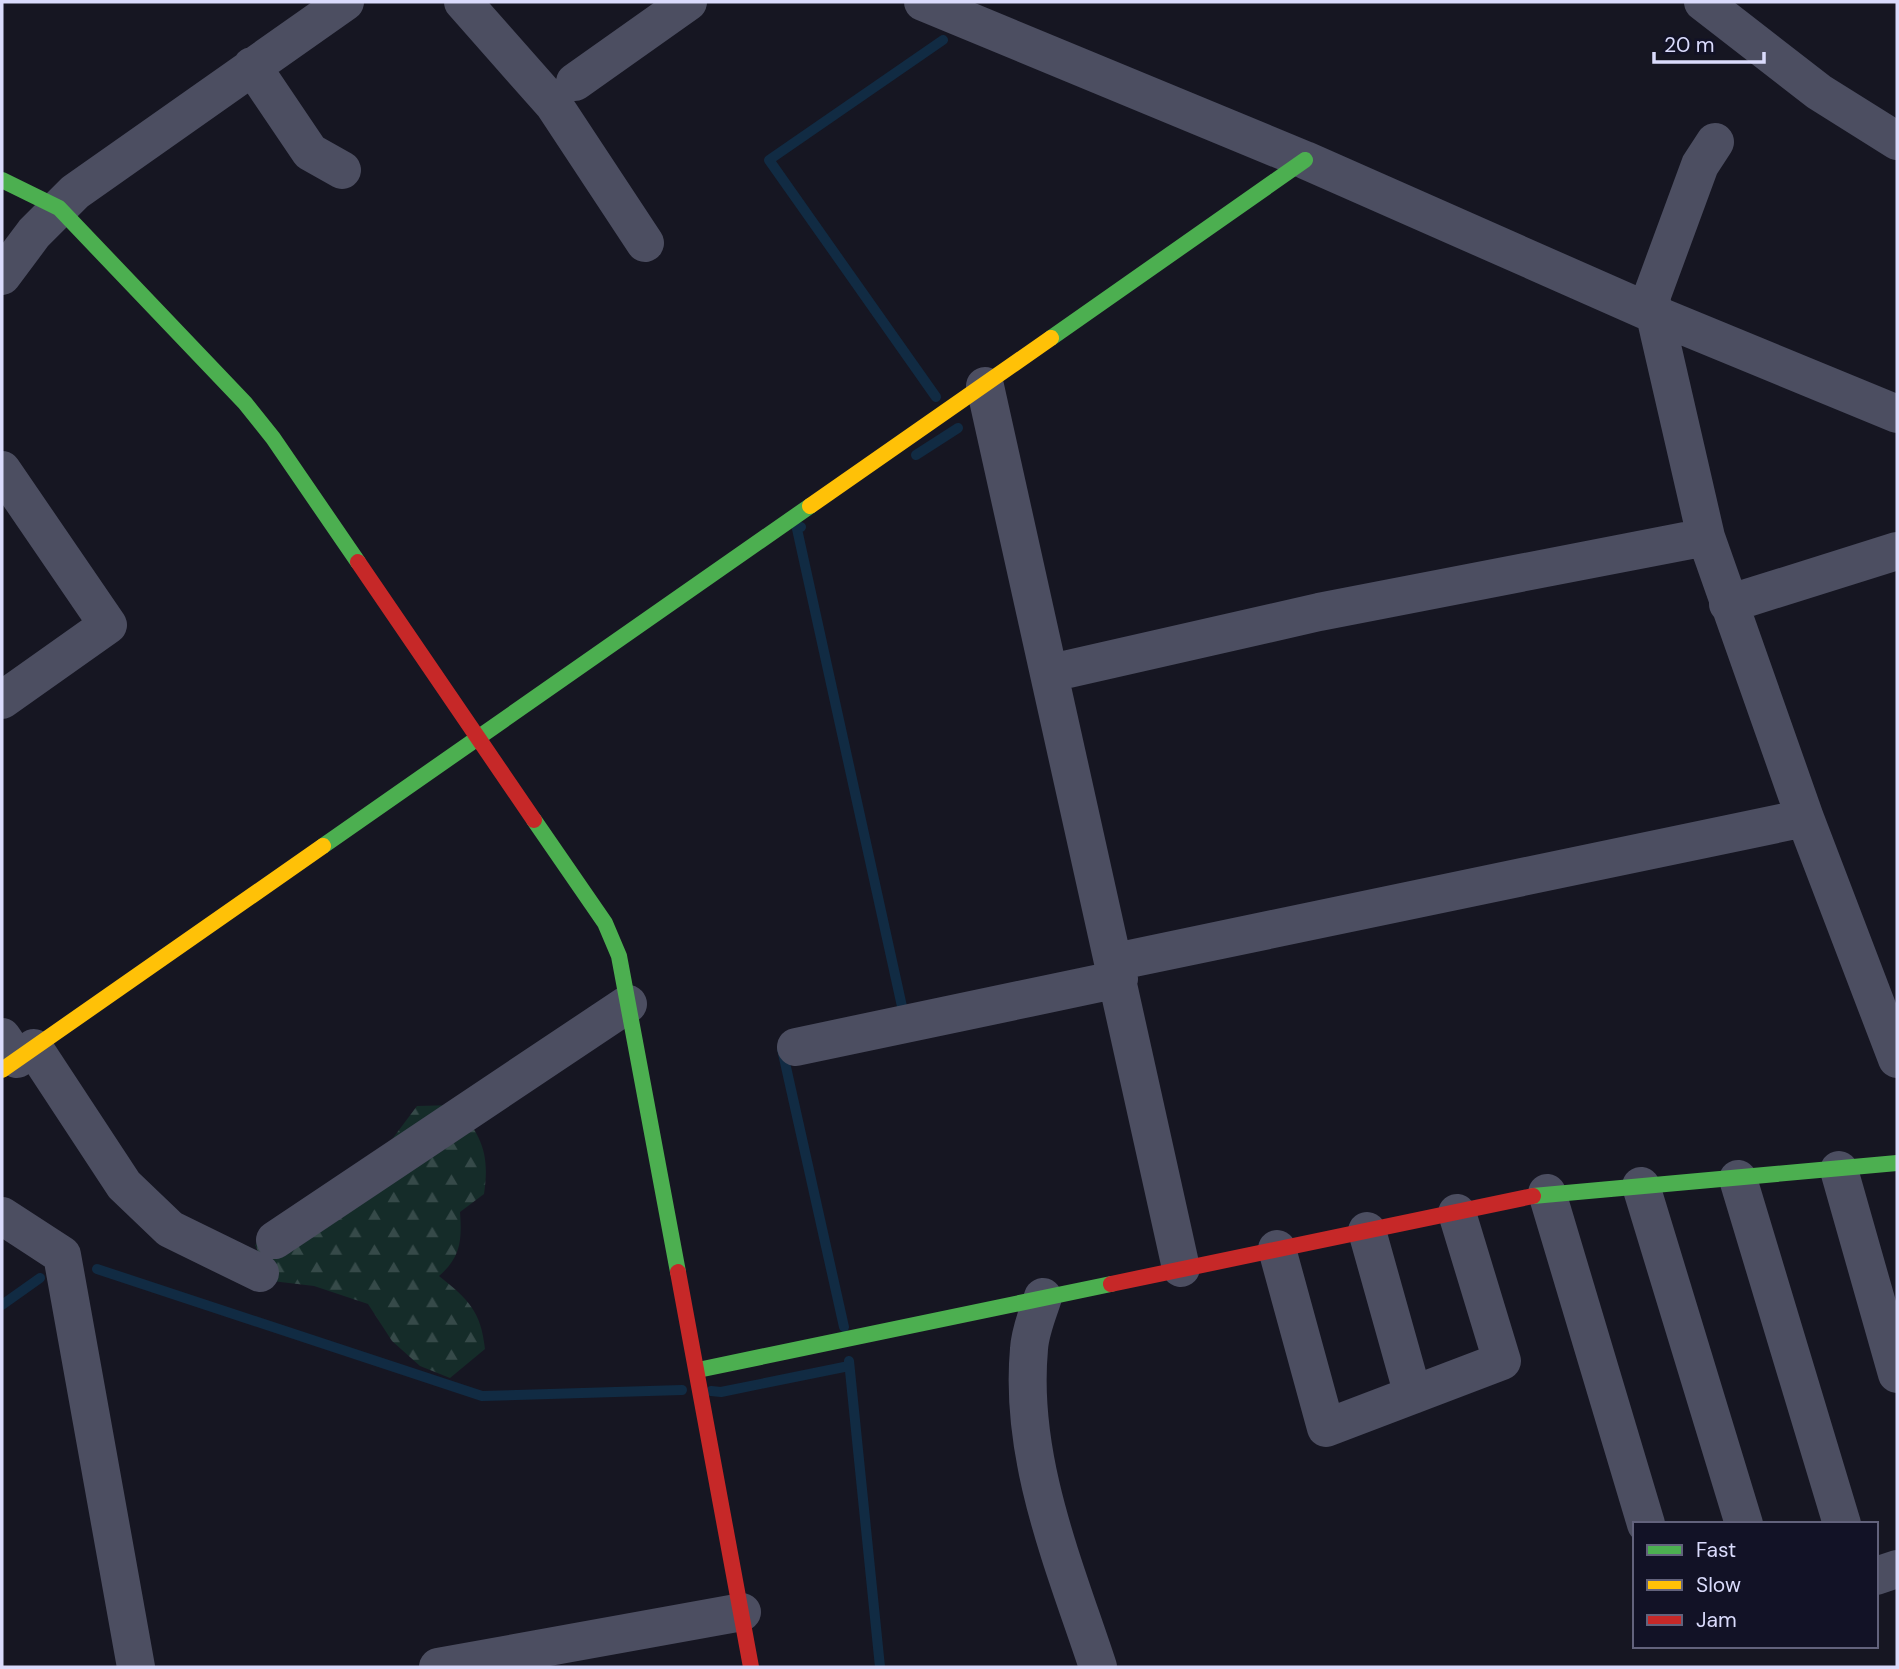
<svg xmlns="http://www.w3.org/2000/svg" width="1899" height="1669" font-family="'DM Sans',sans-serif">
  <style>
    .forest { fill: url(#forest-firs) }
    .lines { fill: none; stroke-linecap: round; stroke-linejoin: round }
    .stream { stroke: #112b43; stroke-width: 10 }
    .street { stroke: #4c4e61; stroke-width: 38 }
    .fast { stroke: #4caf50; stroke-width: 16 }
    .slow { stroke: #ffc107; stroke-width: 16 }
    .jam { stroke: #c62828; stroke-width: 16 }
  </style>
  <defs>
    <pattern id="forest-firs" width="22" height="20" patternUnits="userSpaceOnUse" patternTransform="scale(1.75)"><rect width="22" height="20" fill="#152c29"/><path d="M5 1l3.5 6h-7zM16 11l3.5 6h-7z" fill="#364a49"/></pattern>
  </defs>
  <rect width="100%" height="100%" fill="#161622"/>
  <!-- forest -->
  <path class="forest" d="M455,1105C482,1135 490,1154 484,1194L460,1212C462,1240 461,1257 439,1276C468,1299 481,1311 485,1349L450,1378L420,1366L392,1341L368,1304L314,1286L272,1281L255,1245L390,1142L417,1106Z"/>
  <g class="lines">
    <!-- stream -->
    <path class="stream" d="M936,397L769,160L943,40
      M916,455L958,428
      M801,527L797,529L903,1011L897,1013
      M782,1049L844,1327
      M97,1269L482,1396L682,1390
      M2,1305L40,1278
      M849,1361L880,1667
      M711,1391L721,1392L849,1366"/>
    <!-- street -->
    <path class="street" d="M463,2L554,105L645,243
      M923,2L1305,160L1647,311L1897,414
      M1703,2L1819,92L1897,141
      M252,66L310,152L342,170
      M575,82L688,2
      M1715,142L1700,165L1651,298L1706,537L1805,818L1897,1059
      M2,276L34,233L75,192L345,2
      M985,386L1181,1268
      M2,470L108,625L2,700
      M1728,604L1897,551
      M1051,673L1319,612L1706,537
      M1115,962L1805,818
      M2,1037L17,1059
      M796,1047L1119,979
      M34,1048L124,1185L170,1229L260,1273
      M1839,1170L1897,1374
      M1738,1179L1842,1524
      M1641,1186L1744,1524
      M1547,1193L1646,1524
      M2,1216L62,1255L136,1667
      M1367,1231L1413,1395
      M275,1240L628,1004
      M1277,1249L1326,1428L1502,1361L1457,1213
      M1043,1297C1038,1313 1030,1331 1029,1349C1019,1459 1064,1564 1098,1667
      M1876,1576L1897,1569
      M438,1667L742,1612"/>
    <!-- fast -->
    <path class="fast" d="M2,180L59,208L245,403L273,438L358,562
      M1051,338L1305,160
      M534,820L605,923L619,956L678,1272
      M323,846L810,506
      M1533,1196L1897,1163
      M698,1370L1111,1284"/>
    <!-- slow -->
    <path class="slow" d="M810,506L1051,338
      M2,1070L323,846"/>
    <!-- jam -->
    <path class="jam" d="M358,562L534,820
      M678,1272L751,1667
      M1111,1284L1533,1196"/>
  </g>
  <!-- border -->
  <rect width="1899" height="1669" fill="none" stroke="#dadbfc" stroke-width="7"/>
  <!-- legend -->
  <rect x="1633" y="1522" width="245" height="126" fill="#121226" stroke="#62627c" stroke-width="2"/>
  <rect x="1647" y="1545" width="35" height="10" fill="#4caf50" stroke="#62627c" stroke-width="2"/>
  <text x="1696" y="1557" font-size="21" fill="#dadbfc">Fast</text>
  <rect x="1647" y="1580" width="35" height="10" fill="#ffc107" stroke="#62627c" stroke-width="2"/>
  <text x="1696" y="1592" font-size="21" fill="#dadbfc">Slow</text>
  <rect x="1647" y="1615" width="35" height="10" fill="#c62828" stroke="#62627c" stroke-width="2"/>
  <text x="1696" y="1627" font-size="21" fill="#dadbfc">Jam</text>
  <!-- scale -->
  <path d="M1654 52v10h110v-10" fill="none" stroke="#dadbfc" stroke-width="3.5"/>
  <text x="1664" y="52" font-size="21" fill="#dadbfc" stroke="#121226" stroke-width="5" paint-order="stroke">20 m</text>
</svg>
